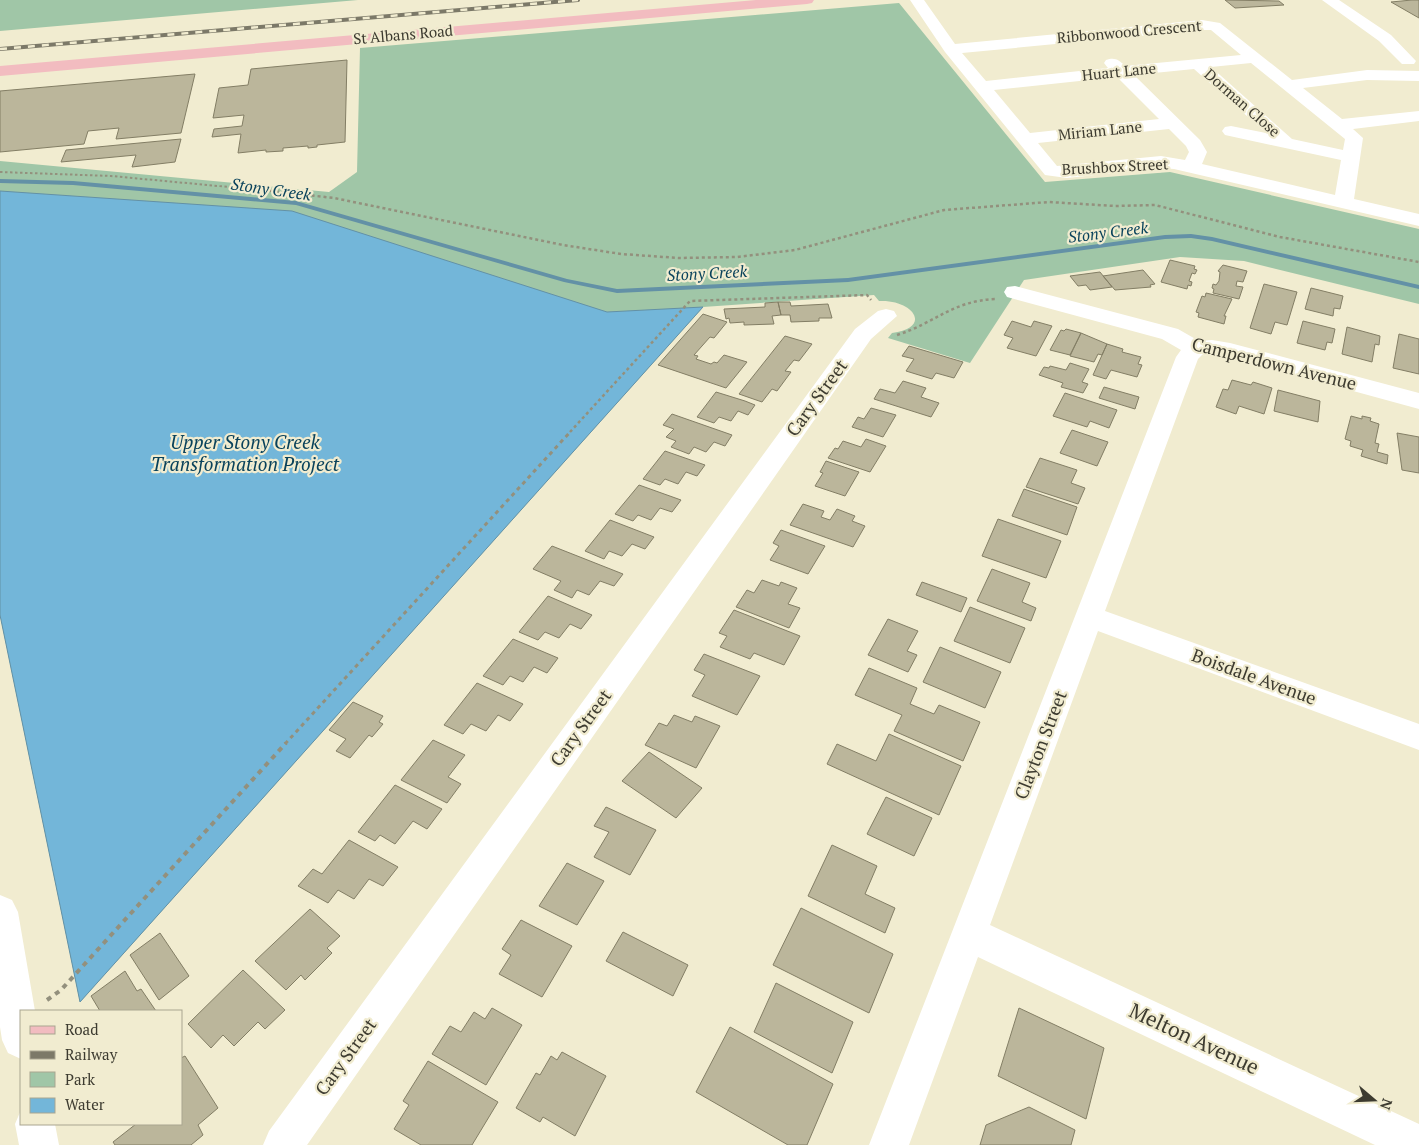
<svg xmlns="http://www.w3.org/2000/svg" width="1419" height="1145" font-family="'PT Serif',serif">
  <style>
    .green { fill: #a0c6a7 }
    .water { fill: #73b6d9; stroke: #6391a6 }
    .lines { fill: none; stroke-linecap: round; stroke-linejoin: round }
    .stream { fill: #6391a6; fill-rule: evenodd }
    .building { fill: #bbb69b; stroke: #837e65 }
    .path-far3 { stroke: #93907d; stroke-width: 2; stroke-dasharray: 2.5 2.5; stroke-linecap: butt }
    .path-far2 { stroke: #93907d; stroke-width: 2.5; stroke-dasharray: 3 3; stroke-linecap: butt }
    .path-far1 { stroke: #93907d; stroke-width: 3; stroke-dasharray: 4 4; stroke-linecap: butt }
    .path { stroke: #93907d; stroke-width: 4; stroke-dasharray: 5 5; stroke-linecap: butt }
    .minor { fill: #fff; fill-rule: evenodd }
    .major { fill: #f2bcc0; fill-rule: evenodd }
    .rail-casing { stroke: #7c7968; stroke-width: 4 }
    .rail { stroke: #f1ecd0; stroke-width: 2.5; stroke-dasharray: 7; stroke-linecap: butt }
    .labels { text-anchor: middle; stroke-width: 4.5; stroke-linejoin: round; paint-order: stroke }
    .far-street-label { font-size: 15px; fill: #3d3b30; stroke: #f1ecd0 }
    .far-water-label { font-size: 16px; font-style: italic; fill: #09425b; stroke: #f1ecd0 }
    .street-label { font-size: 18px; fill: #3d3b30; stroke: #f1ecd0 }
    .water-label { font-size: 19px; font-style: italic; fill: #09425b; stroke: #f1ecd0 }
    .near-street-label { font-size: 21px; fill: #3d3b30; stroke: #f1ecd0 }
  </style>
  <rect width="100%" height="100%" fill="#f1ecd0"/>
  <!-- green -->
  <path class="green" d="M0,0H358L0,31Z
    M899,3L1045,182L1170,172L1419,229V304L1244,261L1180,257L1024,280L970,363L888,338L892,333C934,327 912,299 879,301L874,295L703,307L80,1002L0,615V161L329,192L357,172L360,48Z"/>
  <!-- water -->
  <path class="water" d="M0,191L292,211L607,312L703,307L80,1002L0,615Z"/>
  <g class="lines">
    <!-- stream -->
    <path class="stream" d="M0,179L73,181L296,201L567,279L617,289L848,278L1165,235L1191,234L1212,237L1419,285V289L1212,241L1191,238L1165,239L848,282L617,293L564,282L296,205L73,185L0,183Z"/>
  </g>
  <!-- building -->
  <path class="building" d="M1225,0L1279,1L1284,5L1235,8Z
    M1419,0V18L1391,2L1412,0Z
    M347,60L345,142L317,145V147L308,148V146L283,148V151L266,152V150L238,153L241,134L212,137L214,129L242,126L244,115L213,118L219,88L248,85L251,69Z
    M195,74L181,133L116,139L119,128L88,131L84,144L0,152V91Z
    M181,139L175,162L132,167L136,155L61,162L66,150Z
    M1170,260L1195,266L1194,269L1197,270L1195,274L1192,273L1189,281L1192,282L1191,286L1188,285L1187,289L1161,282Z
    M1223,265L1247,271L1243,282L1237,281L1236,286L1243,287L1239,299L1213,293L1214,289L1212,288L1213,284L1216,285L1219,281L1220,272L1218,271Z
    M1143,270L1155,284L1150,285L1151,287L1115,290L1103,276Z
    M1100,272L1112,287L1090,290L1086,285L1078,286L1070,276Z
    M1264,284L1297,292L1287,325L1275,322L1271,334L1250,328Z
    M1311,288L1343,296L1340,309L1334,308L1333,316L1305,309Z
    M1206,293L1232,299L1224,316H1226L1224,324L1198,317L1199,313L1196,312L1202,296L1205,297Z
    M778,302H790L791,306L828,304L832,318H819V321L791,322L790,315H781Z
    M778,302L781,315L772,316L774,324L744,325V322L730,323L729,318L726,319L724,309L765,307V303Z
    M703,314L727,322L714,338L710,337L694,355L698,356L696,359L711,364L714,362L717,363L724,355L747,362L726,388L658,365Z
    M1012,321L1031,327L1034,321L1052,326L1036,356L1007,348L1013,338L1004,335Z
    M1303,321L1335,329L1332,343L1327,342L1325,350L1297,343Z
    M1347,327L1380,336L1379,345L1375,344L1372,362L1342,354Z
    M1066,329L1081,333L1070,355L1050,350L1061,330L1064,331Z
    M1081,333L1107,344L1102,355L1098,354L1094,362L1070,356Z
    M1399,334L1419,339V374L1393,368Z
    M785,336L812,344L799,361L794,360L785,371L791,372L777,391L772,389L762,402L739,394Z
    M1107,344L1123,349L1122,352L1141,357L1138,364L1142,365L1137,377L1111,370L1106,379L1093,375Z
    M909,346L963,362L954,378L936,373L932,379L906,371L914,359L902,356Z
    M1070,363L1089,369L1082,382L1088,384L1083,393L1061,387L1063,383L1039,375L1044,367L1049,368L1050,366L1066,370Z
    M1232,380L1251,385L1253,382L1272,388L1264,414L1239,406L1236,414L1216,407L1223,389L1228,390Z
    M903,381L926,388L921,397L939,403L931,417L874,399L880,389L895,393Z
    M1104,387L1139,397L1135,409L1099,398Z
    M1278,390L1320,401L1318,422L1274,411Z
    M716,392L745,401L755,405L748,415L738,411L731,421L719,417L714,423L697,417Z
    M1065,393L1117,410L1109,428L1090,421L1087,427L1053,416Z
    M871,408L896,415L883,437L852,427L858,417L864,419Z
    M672,414L732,435L725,446L714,442L706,452L694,447L689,454L671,447L676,441L666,437L674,429L663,425Z
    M1351,416L1362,419V416L1371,418L1370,421L1379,424L1375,443L1379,444L1377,452L1388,455L1387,464L1361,456L1363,450L1350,446L1351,441L1345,439Z
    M1072,430L1108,442L1097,466L1060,453Z
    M1397,433L1419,437V473L1402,470Z
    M866,439L886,446L870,472L828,458L835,448L838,449L843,441L861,447Z
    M665,451L705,465L697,476L686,472L678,484L665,479L660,485L643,479Z
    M1040,458L1077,470L1071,483L1085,488L1078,504L1026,487Z
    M826,461L859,472L845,496L815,486L823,473L820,472Z
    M639,485L681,500L672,512L660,508L651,520L638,515L633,521L615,514Z
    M1024,489L1077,507L1067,535L1012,516Z
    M803,504L824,511L821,517L830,520L837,509L855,516L852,521L865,526L853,547L790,525Z
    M998,519L1061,541L1046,578L982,556Z
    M610,520L654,537L645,549L632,544L622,556L609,551L604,559L585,551Z
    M781,530L825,546L808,574L770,560L779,546L773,543Z
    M552,546L623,574L614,586L600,581L589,595L577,590L572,598L554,590L561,581L533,569Z
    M992,569L1030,583L1022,602L1036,608L1031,621L977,601Z
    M762,580L779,586L781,582L797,588L788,604L800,608L789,628L736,607L747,590L754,593Z
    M922,582L967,598L961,612L916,595Z
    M548,596L592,615L581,629L570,624L559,638L545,632L538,640L519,632Z
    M970,607L1025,628L1010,663L954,641Z
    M734,610L800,636L784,665L754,653L750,659L720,647L727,636L719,633Z
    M888,619L918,631L907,651L917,655L908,672L868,655Z
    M513,639L558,658L547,673L534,667L523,682L510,676L503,685L483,676Z
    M940,647L1001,672L985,708L923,682Z
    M704,654L760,676L737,715L692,696L705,675L694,670Z
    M869,668L917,688L910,704L934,714L939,705L980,722L963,761L894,731L902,715L855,695Z
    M477,683L523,704L510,721L498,715L486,731L471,724L463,734L444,725Z
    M353,702L383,716L379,722L383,724L372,737L369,735L350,758L336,751L346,739L329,730Z
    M674,715L692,722L695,716L720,726L696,768L645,745L659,723L667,726Z
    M889,734L961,766L939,815L827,764L837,744L876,761Z
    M433,740L465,755L448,777L461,784L447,803L401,780Z
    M649,752L702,788L676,818L622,781Z
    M395,785L442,809L427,829L413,821L395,844L380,835L375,841L358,832Z
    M886,797L932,818L914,856L867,834Z
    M606,807L656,830L630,875L594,857L609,832L594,826Z
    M349,840L398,867L383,886L369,879L354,899L338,890L328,903L298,886L313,869L322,874Z
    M832,845L877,866L865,894L895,908L885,933L808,896Z
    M567,863L604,881L577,925L539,906Z
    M801,908L893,954L869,1013L773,965Z
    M310,909L340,936L327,948L332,953L305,980L301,975L286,990L255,961Z
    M521,920L572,946L542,997L499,974L511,955L502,949Z
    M623,932L688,965L673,996L606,961Z
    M160,933L189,976L159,1000L130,955Z
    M243,970L285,1010L265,1029L258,1022L234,1046L223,1035L211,1048L188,1024Z
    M125,971L137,991L141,989L156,1011H100L91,996Z
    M776,983L853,1022L832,1073L754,1032Z
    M492,1008L522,1025L486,1085L432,1054L450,1026L461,1032L474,1012L485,1019Z
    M1019,1008L1104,1048L1086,1119L998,1076Z
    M730,1027L833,1084L807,1145H788L696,1092Z
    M562,1052L606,1076L575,1136L543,1117L540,1122L516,1108L536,1073L540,1075L551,1056L557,1060Z
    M185,1056L218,1108L198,1125L203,1135L191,1145H115L113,1142L136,1124H181V1058Z
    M428,1061L498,1102L472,1145H421L394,1129L409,1105L403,1101Z
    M1029,1107L1075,1130L1071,1145H980L986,1125Z"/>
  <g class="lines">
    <!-- path-far3 -->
    <path class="path-far3" d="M0,172L111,176L261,190"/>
    <!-- path-far2 -->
    <path class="path-far2" d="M246,188L334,198L563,245L621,254L679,258L737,257L795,250L944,210L1049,202L1115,206L1155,205L1280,237L1419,262
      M897,335C935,323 952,301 995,299
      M570,432L690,301L867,295L871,300"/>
    <!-- path-far1 -->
    <path class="path-far1" d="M285,744L571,431"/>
    <!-- path -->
    <path class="path" d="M47,1000L61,990L286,743"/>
    <!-- minor -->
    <path class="minor" d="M910,0H924L955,44L1202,20L1220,23L1292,80L1367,70L1419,71V81L1367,80L1303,88L1342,119L1419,111V121L1353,129L1363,138L1354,199L1419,214V226L1174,169L1161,168L1067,178L1045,175L945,52ZM1202,30H1211L1241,55L1125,66C1119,60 1115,57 1106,60L1104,63L1108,68L986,81L962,53ZM1251,63L1345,139L1343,150L1292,139L1211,67ZM1194,69L1266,133L1231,126L1225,127L1222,131L1225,135L1341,160L1335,195L1202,164L1207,152L1200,140L1134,75ZM1117,77L1159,119L1030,133L994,90ZM1169,129L1186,146L1189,152L1185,160L1161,156L1057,166L1038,143Z
      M1322,0H1339L1391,35L1416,61L1414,64H1402L1379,41Z
      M1015,286L1178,329L1199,341L1212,340L1230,343L1419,393V409L1229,357L1202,355L1198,359L1105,611L1419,724V750L1098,631L990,925L1419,1124V1145H1375L978,957L909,1145H869L1176,357L1181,350L1162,339L1007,297L1004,292L1007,287Z
      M886,309L894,311L897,316L871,339L307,1145H263L269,1131L855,329L878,311Z
      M0,895L12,900L18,912L35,1011H21V1059L8,1053L2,1040L0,1027Z
      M21,1110V1124H55L59,1145H19L15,1124Z"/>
    <!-- major -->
    <path class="major" d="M756,0H814L812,3L807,4L0,76V66Z"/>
    <defs>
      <path id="rail" d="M0,49L578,0"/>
    </defs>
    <!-- rail casing -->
    <use href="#rail" class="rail-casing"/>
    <!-- rail -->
    <use href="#rail" class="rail"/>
  </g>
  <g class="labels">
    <!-- far-street labels -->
    <g class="far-street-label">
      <text transform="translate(1129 32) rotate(-5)" y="5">Ribbonwood Crescent</text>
      <text transform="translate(403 35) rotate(-5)" y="5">St Albans Road</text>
      <text transform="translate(1119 72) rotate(-6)" y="5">Huart Lane</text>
      <text transform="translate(1242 103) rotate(41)" y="5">Dorman Close</text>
      <text transform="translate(1100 131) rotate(-6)" y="5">Miriam Lane</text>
      <text transform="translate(1115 167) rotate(-3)" y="5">Brushbox Street</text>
    </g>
    <!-- far-water labels -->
    <g class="far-water-label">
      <text transform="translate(271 189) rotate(8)" y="6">Stony Creek</text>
      <text transform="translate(1108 232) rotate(-7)" y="6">Stony Creek</text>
      <text transform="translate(707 273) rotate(-3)" y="6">Stony Creek</text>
    </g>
    <!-- street labels -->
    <g class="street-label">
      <text transform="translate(1274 364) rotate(14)" y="6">Camperdown Avenue</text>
      <text transform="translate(817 398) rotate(-54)" y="6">Cary Street</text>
      <text transform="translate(1254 677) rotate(20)" y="6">Boisdale Avenue</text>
      <text transform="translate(581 728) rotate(-54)" y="6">Cary Street</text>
      <text transform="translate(1041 745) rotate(-69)" y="6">Clayton Street</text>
      <text transform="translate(346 1057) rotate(-54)" y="6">Cary Street</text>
    </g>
    <!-- water labels -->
    <g class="water-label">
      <text x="245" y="449">Upper Stony Creek<tspan x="245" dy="22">Transformation Project</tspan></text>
    </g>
    <!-- near-street labels -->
    <g class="near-street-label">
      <text transform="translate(1194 1039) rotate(25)" y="7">Melton Avenue</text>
    </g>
  </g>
  <!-- legend -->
  <rect x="20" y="1010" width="162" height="115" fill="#f1ecd0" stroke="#a9a590"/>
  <rect x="30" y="1026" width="25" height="8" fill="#f2bcc0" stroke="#a9a590"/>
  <text x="65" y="1035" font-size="15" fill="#3d3b30">Road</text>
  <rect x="30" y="1051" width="25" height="8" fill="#7c7968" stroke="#a9a590"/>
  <text x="65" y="1060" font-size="15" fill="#3d3b30">Railway</text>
  <rect x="30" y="1072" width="25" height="15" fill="#a0c6a7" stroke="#a9a590"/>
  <text x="65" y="1085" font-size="15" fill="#3d3b30">Park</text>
  <rect x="30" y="1098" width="25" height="15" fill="#73b6d9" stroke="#a9a590"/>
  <text x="65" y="1110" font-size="15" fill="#3d3b30">Water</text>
  <!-- north arrow -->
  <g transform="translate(1374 1100) rotate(109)" stroke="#f1ecd0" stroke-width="4" paint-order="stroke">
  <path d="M0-4L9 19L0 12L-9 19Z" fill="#3d3b30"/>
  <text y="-8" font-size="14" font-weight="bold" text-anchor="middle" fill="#3d3b30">N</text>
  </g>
</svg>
